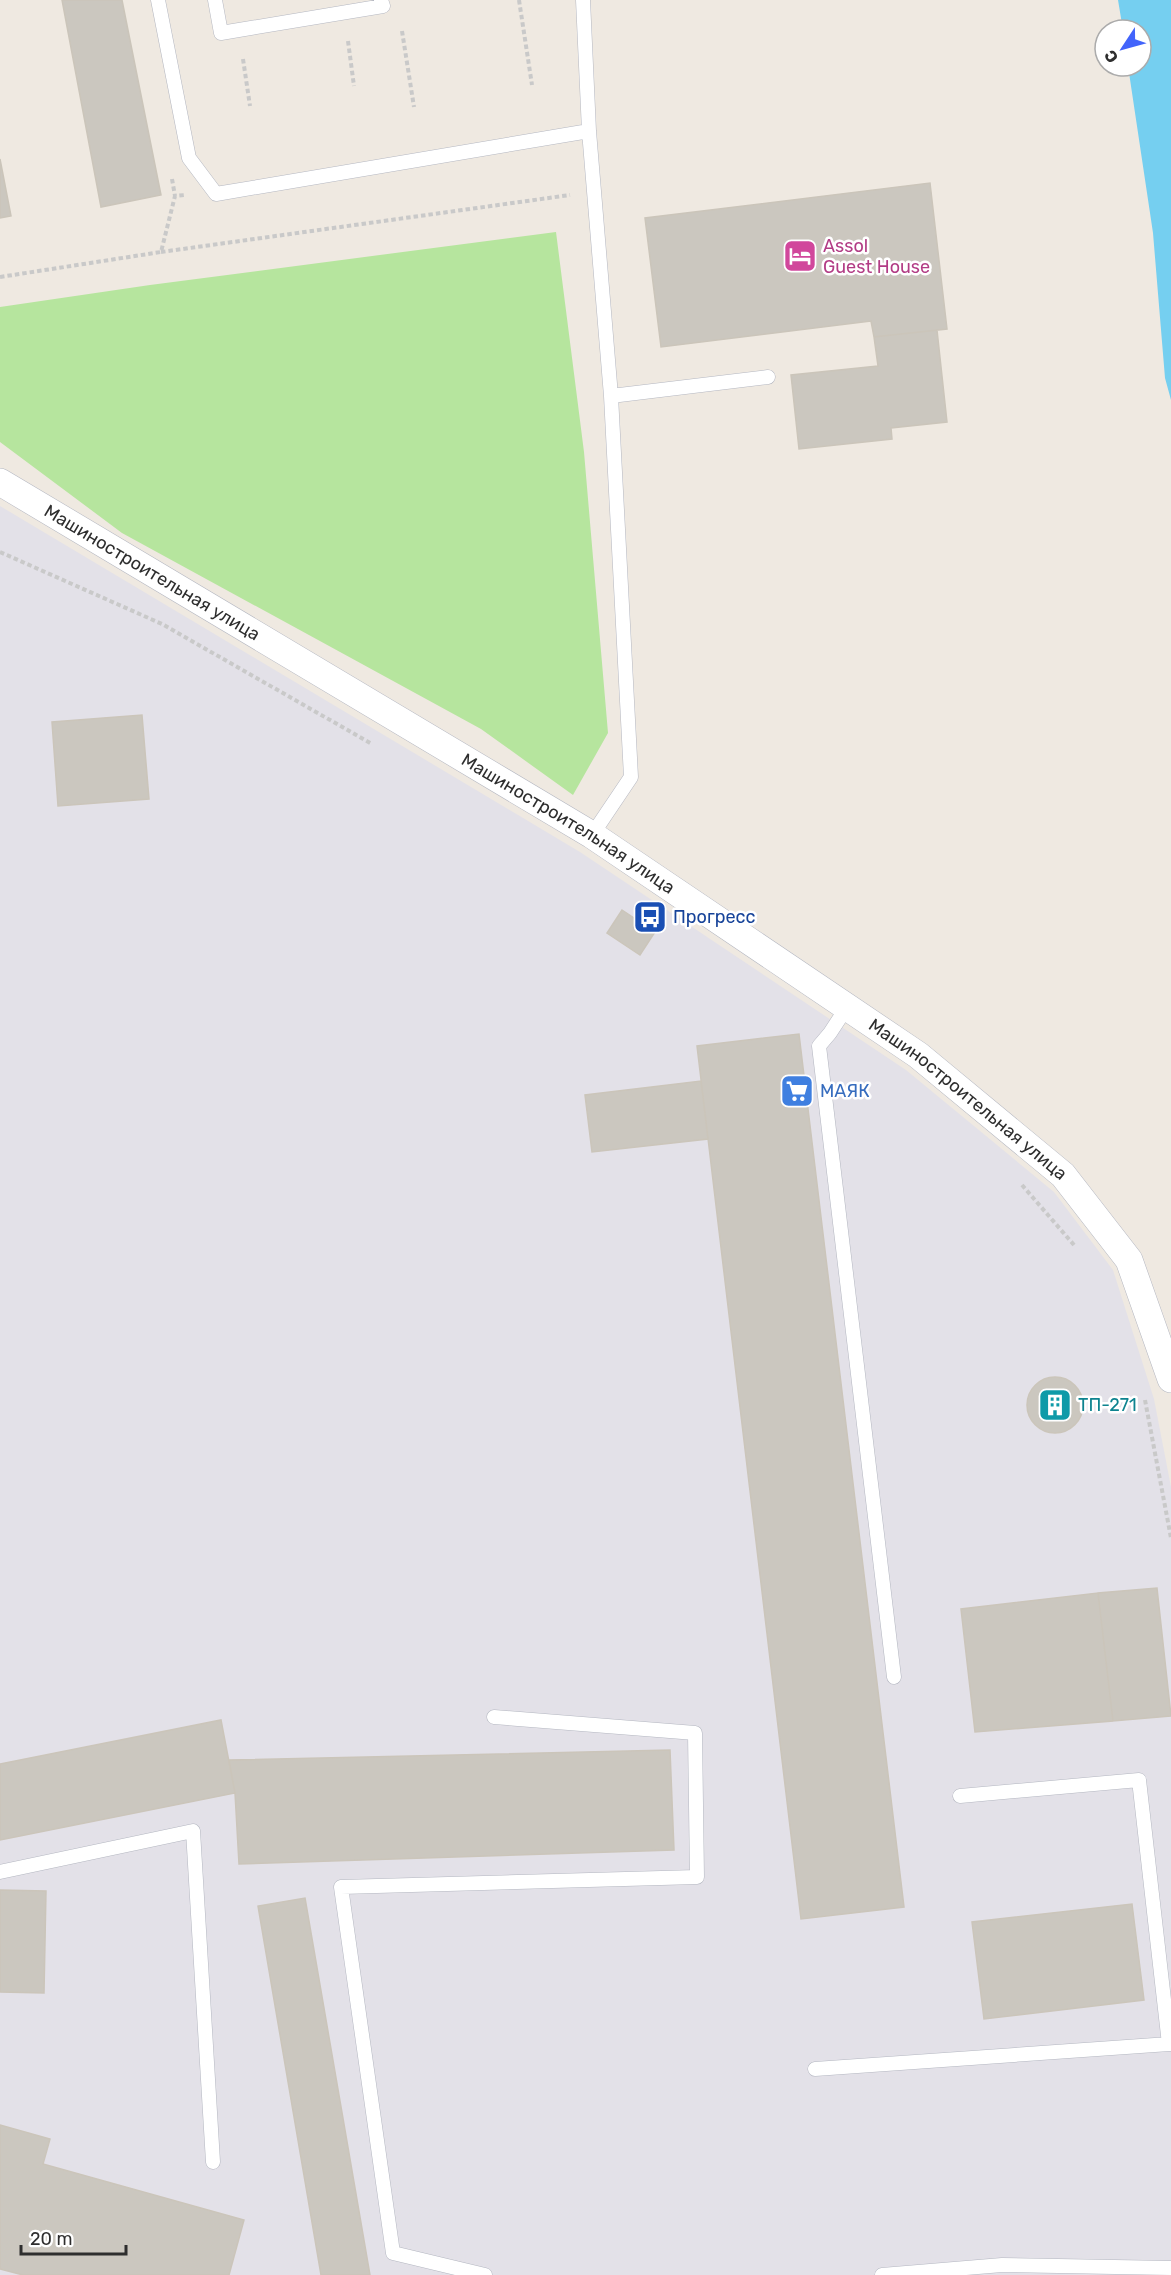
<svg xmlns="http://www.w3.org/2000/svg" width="1171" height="2275" font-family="Rubik,sans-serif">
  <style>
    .industrial { fill: #e3e1e8 }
    .green { fill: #b6e59e }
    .water { fill: #75cff0 }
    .building { fill: #cbc7bf; stroke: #cbc5ba; stroke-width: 1.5 }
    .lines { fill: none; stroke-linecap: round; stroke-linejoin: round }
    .service-casing { stroke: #b4b7c1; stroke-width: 15 }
    .minor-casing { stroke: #b4b7c1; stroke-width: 28 }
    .path { stroke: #c9c9c9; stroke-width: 4; stroke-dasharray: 4.5 3; stroke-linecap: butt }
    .service { stroke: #fff; stroke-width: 14 }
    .minor { stroke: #fff; stroke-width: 27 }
    .labels { text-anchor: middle; stroke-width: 5; stroke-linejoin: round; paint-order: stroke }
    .hotel-label { font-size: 18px; fill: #b23c85; stroke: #fff; text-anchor: start }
    .street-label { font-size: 18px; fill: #2e2e2e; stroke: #fff }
    .transit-label { font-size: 18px; fill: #164399; stroke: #fff; text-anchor: start }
    .shop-label { font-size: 18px; fill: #366cbe; stroke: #fff; text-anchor: start }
    .culture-label { font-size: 18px; fill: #0d838f; stroke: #fff; text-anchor: start }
  </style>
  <rect width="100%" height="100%" fill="#efe9e1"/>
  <!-- industrial -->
  <path class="industrial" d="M0,506L580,852L906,1070L1054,1192L1113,1270L1154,1399L1171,1487V2275H0Z"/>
  <!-- green -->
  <path class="green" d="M556,232L584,452L608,733L573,795L481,729L122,533L0,442V307L150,285Z"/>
  <!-- water -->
  <path class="water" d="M1118,0H1171V400L1165,378L1153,233L1128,66H1141V30H1123Z"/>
  <!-- building -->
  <path class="building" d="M62,0H122L161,195L101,207Z
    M0,159L11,216L0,218Z
    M930,183L947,329L874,337L871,321L661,347L645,218Z
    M937,330L947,422L891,428L892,439L799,449L791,375L878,366L874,337Z
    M142,715L149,799L58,806L52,722Z
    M622,910L655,932L640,955L607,933Z
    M799,1034L904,1907L801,1919L697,1046Z
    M701,1081L708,1139L592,1152L585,1095Z
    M1027 1405a28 28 0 1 1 56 0a28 28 0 1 1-56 0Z
    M1157,1588L1171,1716L1113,1721L1098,1593Z
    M1098,1593L1113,1721L975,1732L961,1609Z
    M221,1720L235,1793L0,1840V1764Z
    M670,1750L674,1850L239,1864L235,1793L229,1760Z
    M0,1890L46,1891L44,1993L0,1992Z
    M305,1898L370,2275H321L258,1906Z
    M1132,1904L1144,2000L984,2019L972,1922Z
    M0,2125L50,2139L43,2164L244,2220L229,2275H23L0,2269Z"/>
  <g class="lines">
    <defs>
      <path id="service" d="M158,0L189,158L216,194L589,131
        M215,0L221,33L383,6L381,0
        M583,0L589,131L611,396L631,777L592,835
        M611,396L768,377
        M847,1007L830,1033L819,1046L894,1677
        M960,1796L1139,1780L1169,2044H1171
        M0,1872L193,1831L213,2162
        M815,2069L1169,2044
        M485,2275L393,2253L341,1887L697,1877L695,1733L494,1717
        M882,2275L1002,2265L1171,2268"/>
      <g id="minor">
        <path id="s1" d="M0,482L592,835L918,1055L1063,1175L1129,1260L1171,1379"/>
      </g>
    </defs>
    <!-- service casing -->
    <use href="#service" class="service-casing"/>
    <!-- minor casing -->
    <use href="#minor" class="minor-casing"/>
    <!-- path -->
    <path class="path" d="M519,0L532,85
      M402,31L414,107
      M348,41L354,86
      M243,59L250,106
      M172,179L175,196
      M161,252L570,195
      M0,277L161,252L175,196L185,195
      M0,552L162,624L372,744
      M1022,1185L1074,1245
      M1145,1400L1171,1538"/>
    <!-- service -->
    <use href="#service" class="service"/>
    <!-- minor -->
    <use href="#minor" class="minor"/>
  </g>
  <!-- icons -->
  <defs>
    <symbol id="hotel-square" viewBox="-11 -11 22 22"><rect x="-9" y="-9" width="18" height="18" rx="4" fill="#d1479c" stroke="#fff"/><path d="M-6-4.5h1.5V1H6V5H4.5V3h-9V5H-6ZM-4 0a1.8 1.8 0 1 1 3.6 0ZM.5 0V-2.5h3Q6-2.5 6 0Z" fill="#fff"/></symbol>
    <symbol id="bus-square" viewBox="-11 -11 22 22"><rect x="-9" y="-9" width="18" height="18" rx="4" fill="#1a4fb4" stroke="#fff"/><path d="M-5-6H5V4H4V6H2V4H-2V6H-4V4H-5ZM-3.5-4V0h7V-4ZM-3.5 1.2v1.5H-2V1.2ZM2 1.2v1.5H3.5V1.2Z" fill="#fff"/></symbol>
    <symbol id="supermarket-square" viewBox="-11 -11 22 22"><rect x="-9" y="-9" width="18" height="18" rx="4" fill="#3f7fe0" stroke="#fff"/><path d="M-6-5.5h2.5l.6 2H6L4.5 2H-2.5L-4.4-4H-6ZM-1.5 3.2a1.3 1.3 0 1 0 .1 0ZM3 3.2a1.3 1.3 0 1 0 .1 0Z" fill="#fff"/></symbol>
    <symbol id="building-square" viewBox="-11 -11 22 22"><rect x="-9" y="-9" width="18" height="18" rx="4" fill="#0f9aa8" stroke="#fff"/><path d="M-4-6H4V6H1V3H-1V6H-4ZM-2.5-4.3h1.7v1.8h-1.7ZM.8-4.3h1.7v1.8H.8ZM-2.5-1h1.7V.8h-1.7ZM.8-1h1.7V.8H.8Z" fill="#fff"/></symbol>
  </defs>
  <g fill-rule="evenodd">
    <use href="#hotel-square" x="781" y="237" width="38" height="38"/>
    <use href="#bus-square" x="631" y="898" width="38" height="38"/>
    <use href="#supermarket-square" x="778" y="1072" width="38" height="38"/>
    <use href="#building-square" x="1036" y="1386" width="38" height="38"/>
  </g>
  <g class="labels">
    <!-- hotel labels -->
    <g class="hotel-label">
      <text x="823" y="252">Assol<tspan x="823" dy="21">Guest House</tspan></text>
    </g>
    <!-- street labels -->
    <g class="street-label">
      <text dy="6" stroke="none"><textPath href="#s1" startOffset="177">Машиностроительная улица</textPath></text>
      <text dy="6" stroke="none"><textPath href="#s1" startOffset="663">Машиностроительная улица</textPath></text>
      <text dy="6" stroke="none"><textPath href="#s1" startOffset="1149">Машиностроительная улица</textPath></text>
    </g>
    <!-- transit labels -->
    <g class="transit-label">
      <text x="673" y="923">Прогресс</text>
    </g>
    <!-- shop labels -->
    <g class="shop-label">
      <text x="820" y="1097">МАЯК</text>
    </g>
    <!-- culture labels -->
    <g class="culture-label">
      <text x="1078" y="1411">ТП-271</text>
    </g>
  </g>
  <!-- north arrow -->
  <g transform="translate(1123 48) rotate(234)"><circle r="28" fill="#ffffff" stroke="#ababab" stroke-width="1.5"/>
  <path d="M0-4.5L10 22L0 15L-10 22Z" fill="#4264fb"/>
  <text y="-9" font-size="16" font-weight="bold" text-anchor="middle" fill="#2e2e2e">С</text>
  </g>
  <!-- scale -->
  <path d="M21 2245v9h105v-9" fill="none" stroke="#2e2e2e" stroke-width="3"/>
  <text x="30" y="2245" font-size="18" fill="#2e2e2e" stroke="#ffffff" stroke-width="4.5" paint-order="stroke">20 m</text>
</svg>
